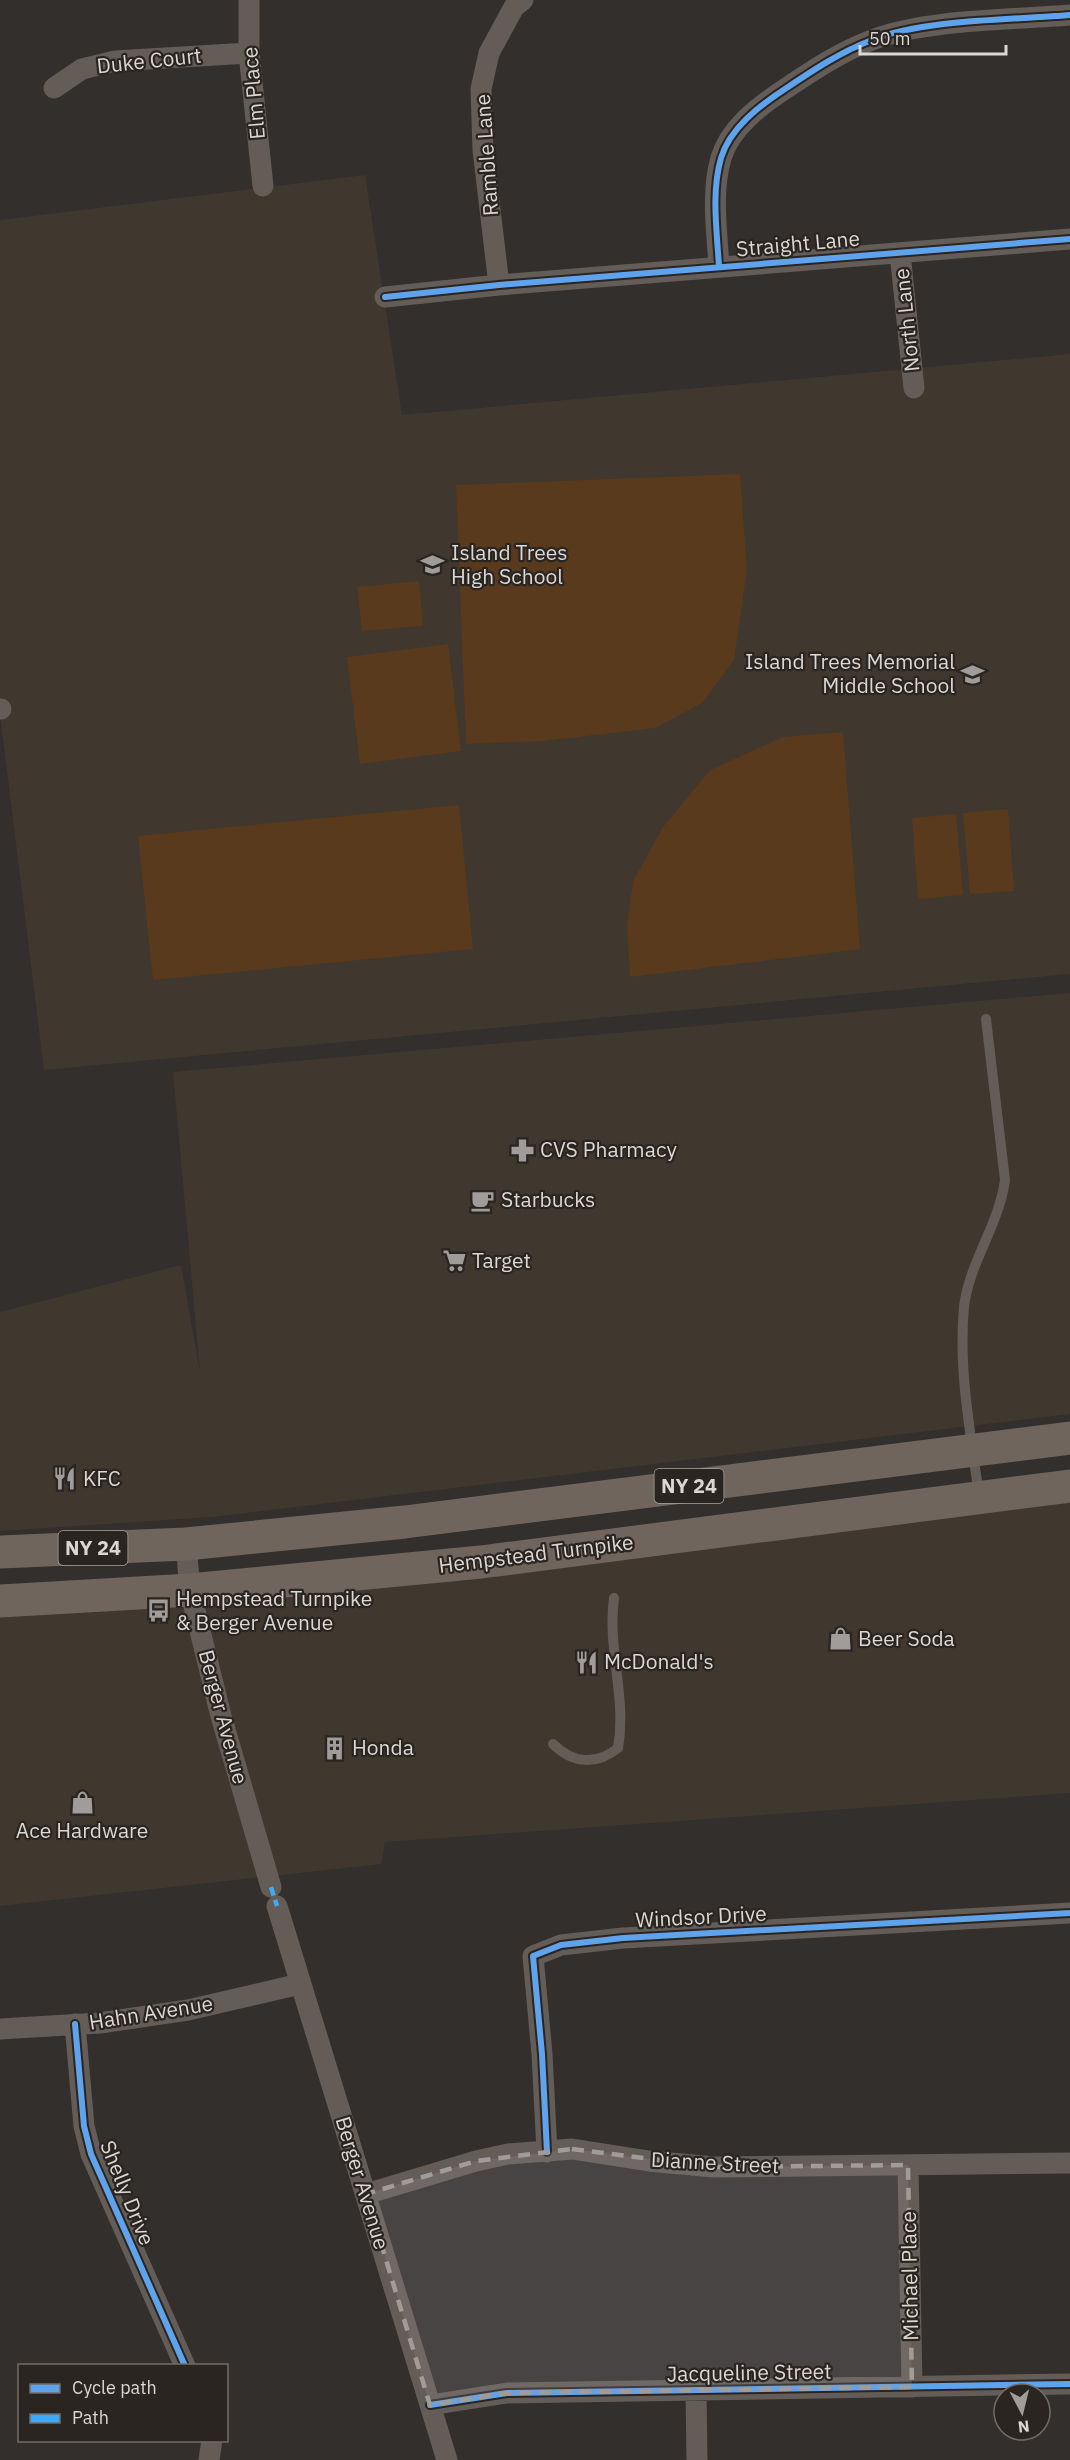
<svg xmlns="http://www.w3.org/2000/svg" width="1070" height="2460" font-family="'IBM Plex Sans',sans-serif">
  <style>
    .built { fill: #40372f }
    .green { fill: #593a1d }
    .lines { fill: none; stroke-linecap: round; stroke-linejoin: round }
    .service { stroke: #645c57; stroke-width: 10 }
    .minor { stroke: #645c57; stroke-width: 21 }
    .primary { stroke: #70655c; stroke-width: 33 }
    .quiet { stroke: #3fa9f5; stroke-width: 4.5; stroke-dasharray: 9 4.5; stroke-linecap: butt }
    .cycleway-casing { stroke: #2a2521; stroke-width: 10 }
    .cycleway { stroke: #60a3ed; stroke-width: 6 }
    .marked { fill: #9f9c9a; fill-opacity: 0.2; stroke: #9f9c9a; stroke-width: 4.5; stroke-dasharray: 12 8; stroke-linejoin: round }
    .labels { text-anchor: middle; stroke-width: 4.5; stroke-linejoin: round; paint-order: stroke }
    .shield { fill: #2a2521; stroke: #a5a29e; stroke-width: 1.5 }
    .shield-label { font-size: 20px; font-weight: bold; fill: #dad7d4 }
    .street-label { font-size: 21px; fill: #dad7d4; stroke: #2a2521 }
    .poi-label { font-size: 21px; fill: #dad7d4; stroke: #2a2521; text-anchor: start }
  </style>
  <rect width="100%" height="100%" fill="#322f2d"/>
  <!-- built -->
  <path class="built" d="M365,175L402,415L1070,354V974L44,1070L0,714V220Z
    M1070,993V1414L212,1517L0,1531V1312L181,1265L200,1372L173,1072Z
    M1070,1494V1793L385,1842L381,1864L0,1906V1610Z"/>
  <!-- green -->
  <path class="green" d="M740,474L747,570L734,660L702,703L655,728L543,741L466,744L456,485Z
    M419,581L423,626L362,631L357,587Z
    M448,644L461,751L360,764L347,657Z
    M843,732L860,949L630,977L627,926L633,881L663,827L710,770L783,737Z
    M459,805L473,949L153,980L138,836Z
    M1008,809L1014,891L970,894L963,813Z
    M956,814L963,895L918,899L912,818Z"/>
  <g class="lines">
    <!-- service -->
    <path class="service" d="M979,1496C971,1435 958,1369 964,1307C969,1263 999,1225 1005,1180L986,1019
      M553,1744C572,1763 596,1766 618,1748C627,1698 607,1649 614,1598"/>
    <!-- minor -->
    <path class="minor" d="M249,0V53L263,186
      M54,88L82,69L115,61L249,53
      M900,253L914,388
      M719,267C717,231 711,193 721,158C730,128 759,106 785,89C812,71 840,52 872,40C925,19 1012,20 1070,15
      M499,285L483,150L481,89L489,53L514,7L523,0
      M385,297L499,285L1070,239
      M0,709H1
      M186,1544L190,1590L221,1716L271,1887
      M277,1906L447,2460
      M75,2024L84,2126L91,2154L185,2366
      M0,2029L100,2023L188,2010L300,1984
      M547,2152L542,2054L533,1956L561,1945L623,1938L1070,1913
      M908,2165L912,2387
      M366,2194L476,2161L508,2154L572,2149L649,2161L714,2167L1070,2163
      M696,2390L697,2460
      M430,2405L507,2393L1070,2384
      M209,2460L212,2440"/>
    <!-- primary -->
    <path class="primary" d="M0,1552L186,1544L405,1522L1070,1438
      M0,1601L190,1590L481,1562L1070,1486"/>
    <!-- quiet -->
    <path class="quiet" d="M271,1887L277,1906"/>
    <defs>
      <path id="cycleway" d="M719,267C717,231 711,193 721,158C730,128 759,106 785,89C812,71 840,52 872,40C925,19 1012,20 1070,15
        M385,297L499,285L1070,239
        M75,2024L84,2126L91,2154L185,2366
        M547,2152L542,2054L533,1956L561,1945L623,1938L1070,1913
        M430,2405L507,2393L1070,2384"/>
    </defs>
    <!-- cycleway casing -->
    <use href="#cycleway" class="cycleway-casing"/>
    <!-- cycleway -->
    <use href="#cycleway" class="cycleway"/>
  </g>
  <!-- marked area -->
  <path class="marked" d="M572,2149L714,2167L908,2165L912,2387L507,2393L430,2405L366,2194L476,2161Z"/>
  <!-- icons -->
  <defs>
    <symbol id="school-bare" viewBox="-9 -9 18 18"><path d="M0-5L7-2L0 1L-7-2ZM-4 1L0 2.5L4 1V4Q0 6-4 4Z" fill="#9f9c9a" stroke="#2a2521" stroke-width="2.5" paint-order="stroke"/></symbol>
    <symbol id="pharmacy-bare" viewBox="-9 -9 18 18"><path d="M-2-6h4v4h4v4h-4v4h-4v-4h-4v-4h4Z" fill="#9f9c9a" stroke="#2a2521" stroke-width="2.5" paint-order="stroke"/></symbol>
    <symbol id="cafe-bare" viewBox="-9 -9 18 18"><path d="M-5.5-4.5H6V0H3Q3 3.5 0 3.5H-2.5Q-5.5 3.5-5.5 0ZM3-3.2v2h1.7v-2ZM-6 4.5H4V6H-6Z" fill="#9f9c9a" stroke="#2a2521" stroke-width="2.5" paint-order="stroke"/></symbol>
    <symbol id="supermarket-bare" viewBox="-9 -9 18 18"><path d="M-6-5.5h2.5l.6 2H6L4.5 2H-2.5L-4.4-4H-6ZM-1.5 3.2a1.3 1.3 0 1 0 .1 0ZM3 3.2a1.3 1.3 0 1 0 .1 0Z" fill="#9f9c9a" stroke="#2a2521" stroke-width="2.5" paint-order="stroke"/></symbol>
    <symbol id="restaurant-bare" viewBox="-9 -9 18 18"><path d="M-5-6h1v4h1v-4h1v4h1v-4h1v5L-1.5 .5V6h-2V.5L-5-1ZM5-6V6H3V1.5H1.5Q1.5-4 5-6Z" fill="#9f9c9a" stroke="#2a2521" stroke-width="2.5" paint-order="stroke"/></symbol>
    <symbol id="bus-bare" viewBox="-9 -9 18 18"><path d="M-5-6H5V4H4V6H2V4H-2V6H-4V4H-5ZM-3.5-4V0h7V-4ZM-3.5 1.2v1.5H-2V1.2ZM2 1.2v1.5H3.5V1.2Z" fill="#9f9c9a" stroke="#2a2521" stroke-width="2.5" paint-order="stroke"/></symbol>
    <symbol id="shop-bare" viewBox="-9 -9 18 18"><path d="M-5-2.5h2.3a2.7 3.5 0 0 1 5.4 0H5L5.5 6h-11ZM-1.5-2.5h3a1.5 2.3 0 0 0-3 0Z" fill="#9f9c9a" stroke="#2a2521" stroke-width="2.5" paint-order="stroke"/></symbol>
    <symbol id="building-bare" viewBox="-9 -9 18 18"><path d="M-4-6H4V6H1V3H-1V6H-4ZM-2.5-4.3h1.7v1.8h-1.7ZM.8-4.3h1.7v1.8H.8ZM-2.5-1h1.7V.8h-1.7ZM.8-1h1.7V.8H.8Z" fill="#9f9c9a" stroke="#2a2521" stroke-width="2.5" paint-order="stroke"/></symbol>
  </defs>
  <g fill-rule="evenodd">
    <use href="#school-bare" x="416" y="548" width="33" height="33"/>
    <use href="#school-bare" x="956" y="658" width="33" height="33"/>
    <use href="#pharmacy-bare" x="506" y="1134" width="33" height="33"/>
    <use href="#cafe-bare" x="466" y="1184" width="33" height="33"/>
    <use href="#supermarket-bare" x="438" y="1244" width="33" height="33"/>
    <use href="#restaurant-bare" x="48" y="1462" width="33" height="33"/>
    <use href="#bus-bare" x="142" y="1594" width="33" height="33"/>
    <use href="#shop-bare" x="824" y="1622" width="33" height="33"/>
    <use href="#restaurant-bare" x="570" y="1646" width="33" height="33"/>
    <use href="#building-bare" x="318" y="1732" width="33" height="33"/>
    <use href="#shop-bare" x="66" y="1786" width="33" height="33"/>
  </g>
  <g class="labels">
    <!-- shield labels -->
    <g class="shield">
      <rect x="654.5" y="1469" width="69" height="34" rx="4.5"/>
      <rect x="58.5" y="1531" width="69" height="34" rx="4.5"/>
    </g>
    <g class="shield-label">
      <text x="689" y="1493">NY 24</text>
      <text x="93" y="1555">NY 24</text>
    </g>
    <!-- street labels -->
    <g class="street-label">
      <text transform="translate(149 61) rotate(-6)" y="7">Duke Court</text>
      <text transform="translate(254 93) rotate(-95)" y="7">Elm Place</text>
      <text transform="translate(487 155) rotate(-94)" y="7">Ramble Lane</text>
      <text transform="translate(798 244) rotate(-5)" y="7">Straight Lane</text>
      <text transform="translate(907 320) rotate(-96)" y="7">North Lane</text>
      <text transform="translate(536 1554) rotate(-7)" y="7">Hempstead Turnpike</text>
      <text transform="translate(223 1717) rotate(75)" y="7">Berger Avenue</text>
      <text transform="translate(701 1917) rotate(-3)" y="7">Windsor Drive</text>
      <text transform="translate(151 2013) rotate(-9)" y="7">Hahn Avenue</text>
      <text transform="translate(715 2163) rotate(3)" y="7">Dianne Street</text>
      <text transform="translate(362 2183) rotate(73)" y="7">Berger Avenue</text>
      <text transform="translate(127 2193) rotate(68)" y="7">Shelly Drive</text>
      <text transform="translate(910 2276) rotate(-91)" y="7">Michael Place</text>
      <text transform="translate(749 2373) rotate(-1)" y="7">Jacqueline Street</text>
    </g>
    <!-- poi labels -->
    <g class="poi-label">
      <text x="451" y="560">Island Trees<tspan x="451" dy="24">High School</tspan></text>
      <text x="955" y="669" text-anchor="end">Island Trees Memorial<tspan x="955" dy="24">Middle School</tspan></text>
      <text x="540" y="1157">CVS Pharmacy</text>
      <text x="501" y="1207">Starbucks</text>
      <text x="472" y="1268">Target</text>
      <text x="83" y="1486">KFC</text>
      <text x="176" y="1606">Hempstead Turnpike<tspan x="176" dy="24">&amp; Berger Avenue</tspan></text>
      <text x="858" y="1646">Beer Soda</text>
      <text x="604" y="1669">McDonald's</text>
      <text x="352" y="1755">Honda</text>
      <text x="82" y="1838" text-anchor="middle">Ace Hardware</text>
    </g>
  </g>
  <!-- legend -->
  <rect x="18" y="2364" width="210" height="78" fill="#2a2521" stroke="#706c69" stroke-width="1.5"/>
  <rect x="30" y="2384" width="30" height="9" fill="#60a3ed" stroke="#706c69" stroke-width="1.5"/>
  <text x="72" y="2394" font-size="18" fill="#dad7d4">Cycle path</text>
  <rect x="30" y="2414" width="30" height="9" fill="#3fa9f5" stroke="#706c69" stroke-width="1.5"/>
  <text x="72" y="2424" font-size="18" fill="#dad7d4">Path</text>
  <!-- north arrow -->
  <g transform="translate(1022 2412) rotate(173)"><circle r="28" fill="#2a2521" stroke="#706c69" stroke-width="1.5"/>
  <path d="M0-4.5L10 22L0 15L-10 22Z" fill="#9f9c9a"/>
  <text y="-9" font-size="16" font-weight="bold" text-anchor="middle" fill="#dad7d4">N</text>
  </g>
  <!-- scale -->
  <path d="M860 45v9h146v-9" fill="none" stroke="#dad7d4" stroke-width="3"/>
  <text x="869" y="45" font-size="18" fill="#dad7d4" stroke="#2a2521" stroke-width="4.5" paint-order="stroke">50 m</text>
</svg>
